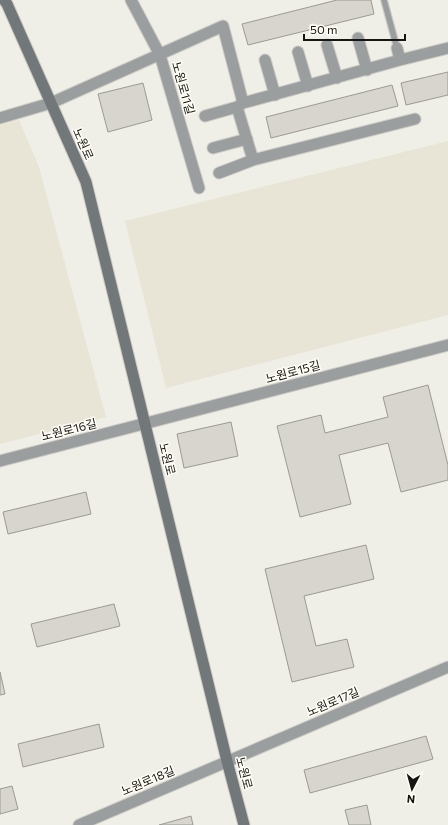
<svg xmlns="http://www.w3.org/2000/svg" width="448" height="825" font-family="Commissioner,'Noto Sans KR',sans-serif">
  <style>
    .built { fill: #e8e5d6 }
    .building { fill: #d7d5cd; stroke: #9b9a93 }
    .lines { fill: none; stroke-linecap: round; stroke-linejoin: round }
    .service-casing { stroke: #cdccc5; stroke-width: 8 }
    .minor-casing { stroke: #cdccc5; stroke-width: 13 }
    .tertiary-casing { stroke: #cdccc5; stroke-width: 13 }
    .secondary-casing { stroke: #cdccc5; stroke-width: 13 }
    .service { stroke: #9a9e9f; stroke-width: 5.5 }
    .minor { stroke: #9a9e9f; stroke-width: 11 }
    .tertiary { stroke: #9a9e9f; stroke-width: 11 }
    .secondary { stroke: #727779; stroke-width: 11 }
    .labels { text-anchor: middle; stroke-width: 3; stroke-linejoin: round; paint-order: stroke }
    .street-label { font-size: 12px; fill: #161512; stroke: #fefcf4 }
  </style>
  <rect width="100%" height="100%" fill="#f0efe7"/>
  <!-- built -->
  <path class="built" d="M19,120L39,167L106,417L0,444V125Z
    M448,141V315L166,388L125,221Z"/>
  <!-- building -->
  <path class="building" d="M337,0H371L374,14L248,45L242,24Z
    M448,72V95L406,105L401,83Z
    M143,83L152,120L108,132L98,94Z
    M392,85L398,106L271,138L266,117Z
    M428,385L448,465V480L401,492L388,443L339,455L351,504L300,517L277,426L321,415L325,433L388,417L383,397Z
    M231,422L238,456L184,468L177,434Z
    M86,492L91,514L8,534L3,512Z
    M366,545L374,579L304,596L316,646L347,639L354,667L292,682L265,569Z
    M114,604L120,626L37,647L31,624Z
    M0,672L5,694L0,695Z
    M99,724L104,747L23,767L18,744Z
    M426,736L433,759L310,793L304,770Z
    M12,786L18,809L0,814V789Z
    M367,805L371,825H349L345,810Z
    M191,816L193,825H159Z"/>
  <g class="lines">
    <defs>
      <path id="service" d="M384,0L397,48"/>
      <path id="minor" d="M131,0L160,55L199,188
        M358,38L367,70
        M327,45L337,78
        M397,48L400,60L448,48
        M298,52L308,86
        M265,60L275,95
        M400,60L243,103L237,107L253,160L415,119
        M205,116L237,107
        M0,118L51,103L223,26L243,103
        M213,148L247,139
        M219,173L253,160
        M0,461L448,345"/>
      <path id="tertiary" d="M79,825L448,667"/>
      <path id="secondary" d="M4,0L7,4L86,182L227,761L244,825"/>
    </defs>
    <!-- service casing -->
    <use href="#service" class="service-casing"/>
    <!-- minor casing -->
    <use href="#minor" class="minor-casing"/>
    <!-- tertiary casing -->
    <use href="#tertiary" class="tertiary-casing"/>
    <!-- secondary casing -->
    <use href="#secondary" class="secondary-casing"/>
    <!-- service -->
    <use href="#service" class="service"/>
    <!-- minor -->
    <use href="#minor" class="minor"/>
    <!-- tertiary -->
    <use href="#tertiary" class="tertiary"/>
    <!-- secondary -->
    <use href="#secondary" class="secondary"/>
  </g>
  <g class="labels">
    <!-- street labels -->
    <g class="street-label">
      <text transform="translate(183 88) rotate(74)" y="4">노원로11길</text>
      <text transform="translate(83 144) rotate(66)" y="4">노원로</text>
      <text transform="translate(293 372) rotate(-15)" y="4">노원로15길</text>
      <text transform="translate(69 430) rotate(-14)" y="4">노원로16길</text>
      <text transform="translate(167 459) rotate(76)" y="4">노원로</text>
      <text transform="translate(333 702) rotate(-23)" y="4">노원로17길</text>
      <text transform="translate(244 773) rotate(75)" y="4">노원로</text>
      <text transform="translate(148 781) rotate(-23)" y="4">노원로18길</text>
    </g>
  </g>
  <!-- north arrow -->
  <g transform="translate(412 789) rotate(186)" stroke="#fefcf4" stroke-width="3" paint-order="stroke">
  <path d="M0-3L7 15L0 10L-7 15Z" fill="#161512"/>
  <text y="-6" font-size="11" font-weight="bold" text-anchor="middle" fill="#161512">N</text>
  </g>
  <!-- scale -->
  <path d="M304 34v6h101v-6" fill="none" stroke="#161512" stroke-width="2"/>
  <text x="310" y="34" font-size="12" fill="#161512" stroke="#fefcf4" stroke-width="3" paint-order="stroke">50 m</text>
</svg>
